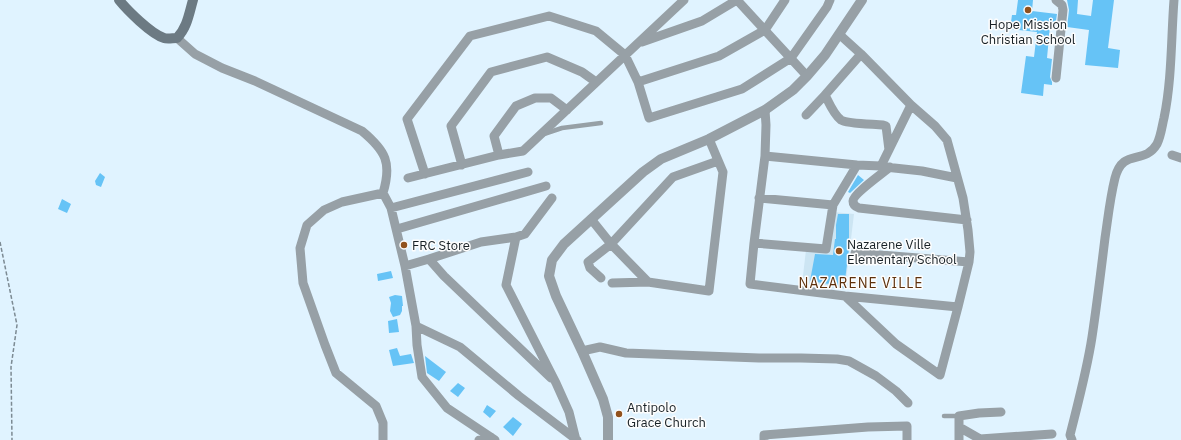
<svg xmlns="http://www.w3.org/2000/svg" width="1181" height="440" font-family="'IBM Plex Sans',sans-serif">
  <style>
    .built { fill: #cce5f3 }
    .building { fill: #66c3f6 }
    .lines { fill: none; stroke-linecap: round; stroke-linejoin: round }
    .path { stroke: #7c8a93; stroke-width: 1.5; stroke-dasharray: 4 2; stroke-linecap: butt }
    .service { stroke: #97a0a6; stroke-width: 4.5 }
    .minor { stroke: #97a0a6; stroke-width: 9 }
    .tertiary { stroke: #97a0a6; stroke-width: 10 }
    .secondary { stroke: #6c7a83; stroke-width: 10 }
    .poi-dot { fill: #91511c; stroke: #fdfdfd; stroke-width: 1.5 }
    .labels { text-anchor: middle; stroke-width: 3; stroke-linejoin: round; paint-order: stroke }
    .poi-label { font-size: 13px; fill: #182126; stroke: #fdfdfd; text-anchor: start }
    .neighbourhood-label { font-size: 14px; letter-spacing: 1px; fill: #5e310c; stroke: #fdfdfd }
  </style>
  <rect width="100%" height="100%" fill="#e0f3ff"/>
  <!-- built -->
  <path class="built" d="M833,212L854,214L845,289L802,284L806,250L828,252Z"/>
  <!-- building -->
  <path class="building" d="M1018,0H1033L1032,11L1057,14L1055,27L1050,26L1047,58L1052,59L1050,77L1052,82V85L1044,84L1043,96L1021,93L1026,56L1034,57L1037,32L1010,29L1012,15H1016Z
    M1067,0H1078L1077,14L1091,16L1093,0H1114L1108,48L1120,50L1118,68L1085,65L1089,30L1067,27L1069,10Z
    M100,173L105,177L101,187L96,185L95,181Z
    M858,175L864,180L850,193L848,192Z
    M62,199L71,204L67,213L58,209Z
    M838,214H849V241H850L844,288L829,286V284L810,281L815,254L833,255L835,239H836V225Z
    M391,271L393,278L378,281L377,274Z
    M395,295L402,296L403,306H402V311L400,315L393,317L390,311L391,303L389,297Z
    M397,319L399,332L389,333L388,321Z
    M397,348L400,356L411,354L414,363L393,366L389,350Z
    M425,356L446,372L439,381L427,373Z
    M458,383L465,388L458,397L450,391Z
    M487,405L496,411L490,418L483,412Z
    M513,417L522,424L513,436L503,427Z"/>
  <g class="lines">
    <!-- path -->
    <path class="path" d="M0,242L17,325L11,367L12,440"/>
    <!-- service -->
    <path class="service" d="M544,134L562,128L601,123
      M944,416H959"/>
    <!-- minor -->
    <path class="minor" d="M737,0L807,76
      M1056,0L1062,5L1063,10L1056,78
      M840,35L861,54L911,105L935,126L947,140L963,198L968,230L970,252L969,262L958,307L940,375L896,344L845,296
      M177,38L195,54L222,68L255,81L362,131C386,151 392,163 383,193L342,202L324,210L307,225L300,248L303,283L325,345L336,373L376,406L383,423V440
      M642,42L702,21L737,0
      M638,82L719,56L765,30L785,0
      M825,95C829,103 834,115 841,120C847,124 874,124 883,125L886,126L889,150
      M765,110L766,125L765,156L754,243L750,284L845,296L958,307
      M806,115L825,95L861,54
      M499,155L494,136L516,106L535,98H551L567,110
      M1172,155L1181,158
      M765,156L857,165L881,166L911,105
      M462,165L451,126L491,72L547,57L582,72L596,82
      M885,167L922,171L957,178
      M890,167C883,173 853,194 853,201C853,205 856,207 859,208L967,220
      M425,174L407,119L470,36L549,16L596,31L625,55L638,82L649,118L742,89L791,58L827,7L830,0
      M408,178L499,155L523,151L684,0
      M383,193L391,208L405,266L416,326L417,345L422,377L447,408L495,440
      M759,198L833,205
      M391,208L528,172
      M591,219L611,244L648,282L709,291L723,172L709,139
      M397,229L546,186
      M516,237L506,285L556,383L569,412L576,440
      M754,243L826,249L833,205L857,165
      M855,253L969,262
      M429,259L481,242L516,237L525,234L552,198
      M405,266L429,259L444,276L551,378
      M601,278L590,268L588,262L611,244L673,177L718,161
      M612,283L648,282
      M416,326L460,347L519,396L577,440
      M582,351L600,347L626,353L759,358H801L837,359L849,361L876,376L896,391L908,403
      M959,427L980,439L1052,434
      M479,440L491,437
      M764,440V435L868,427L907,426V440
      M959,440V416L979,413L1001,412
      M1072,440L1070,435C1078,403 1087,370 1092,337C1097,304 1101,271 1105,238C1108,218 1110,198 1115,178C1123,147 1144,166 1157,144C1161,136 1162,126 1164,118C1172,79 1171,39 1174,0"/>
    <!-- tertiary -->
    <path class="tertiary" d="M608,440V417L603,399L582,351L556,296L549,276L552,260L564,244L643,172L661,159L709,139L765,110L793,90L807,76L825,55L862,0"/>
    <!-- secondary -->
    <path class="secondary" d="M119,0C127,10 151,34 164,38C167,39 173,38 177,38C187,28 189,14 193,0"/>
  </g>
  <!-- markers -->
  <g class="poi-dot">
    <circle cx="1028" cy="10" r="4"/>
    <circle cx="404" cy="245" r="4"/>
    <circle cx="839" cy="251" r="4"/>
    <circle cx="619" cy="414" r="4"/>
  </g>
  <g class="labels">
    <!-- poi labels -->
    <g class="poi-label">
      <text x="1028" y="29" text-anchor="middle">Hope Mission<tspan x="1028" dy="15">Christian School</tspan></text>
      <text x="847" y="249">Nazarene Ville<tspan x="847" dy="15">Elementary School</tspan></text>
      <text x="412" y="250">FRC Store</text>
      <text x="627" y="412">Antipolo<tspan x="627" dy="15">Grace Church</tspan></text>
    </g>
    <!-- neighbourhood labels -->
    <g class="neighbourhood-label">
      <text x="861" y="288">NAZARENE VILLE</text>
    </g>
  </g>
</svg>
